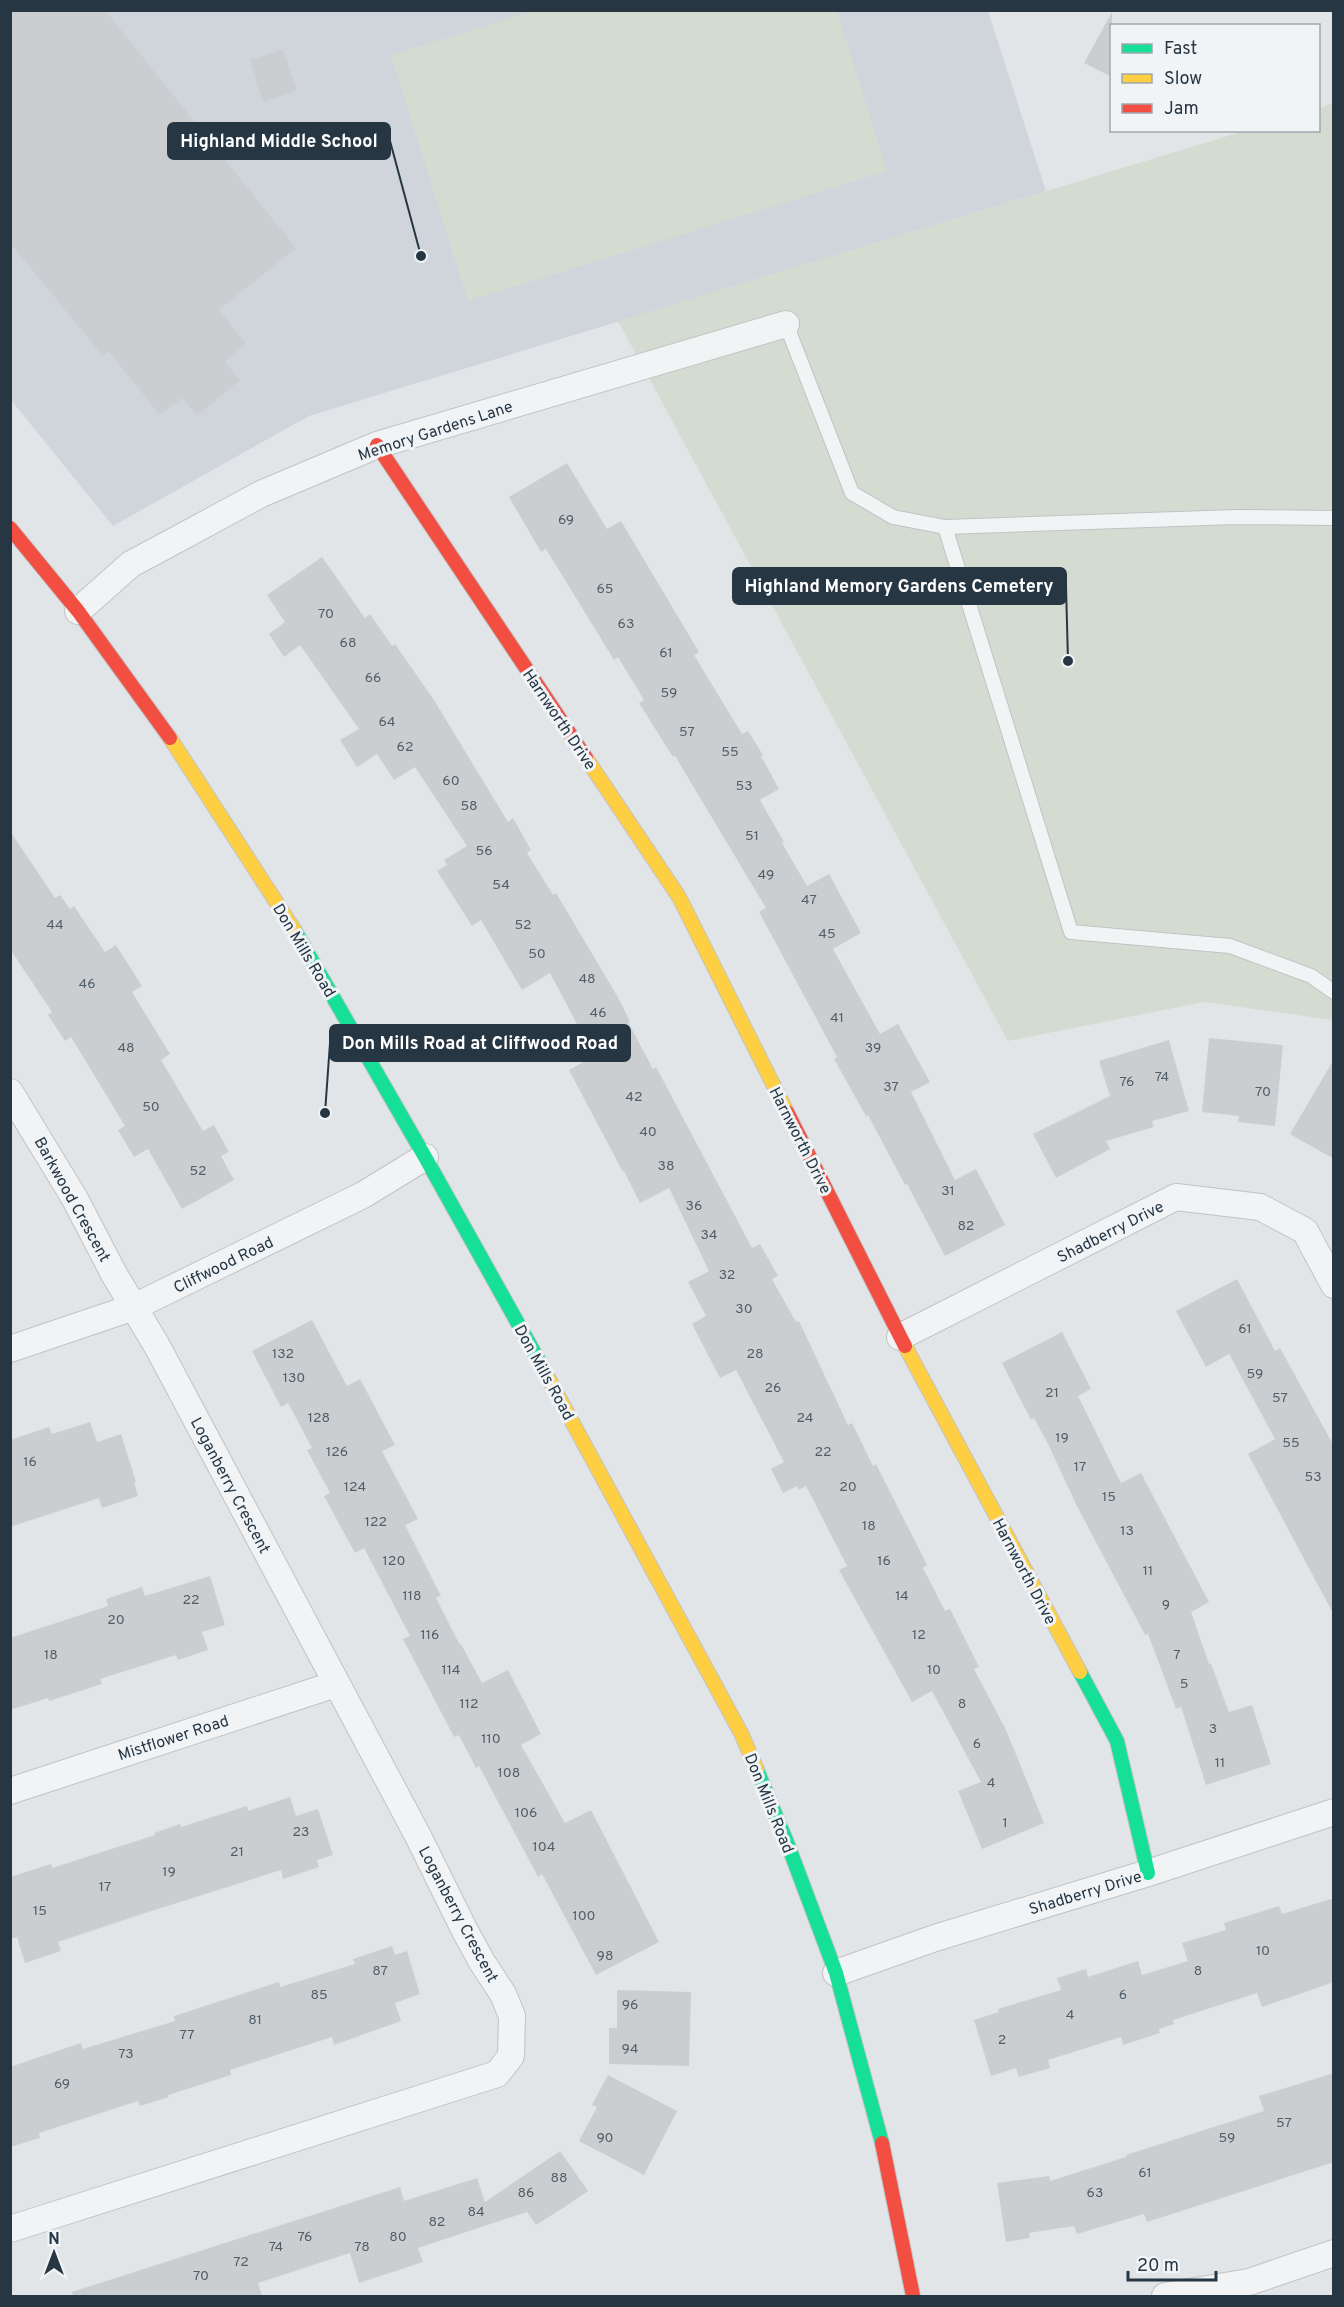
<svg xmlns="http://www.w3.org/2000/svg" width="1344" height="2307" font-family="Overpass,sans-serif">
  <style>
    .built { fill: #d0d5dc }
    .green { fill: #d4dcd2 }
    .building { fill: #cbced0 }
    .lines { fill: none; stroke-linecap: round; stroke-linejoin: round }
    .lane-casing { stroke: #c0c3c6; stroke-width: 16 }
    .street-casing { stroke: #c0c3c6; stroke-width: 28 }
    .fast-casing { stroke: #c0c3c6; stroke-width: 16 }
    .slow-casing { stroke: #c0c3c6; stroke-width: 16 }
    .jam-casing { stroke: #c0c3c6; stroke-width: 16 }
    .lane { stroke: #f2f3f4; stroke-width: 14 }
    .street { stroke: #f2f3f4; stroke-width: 26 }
    .fast { stroke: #16e098; stroke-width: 14 }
    .slow { stroke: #ffcf43; stroke-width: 14 }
    .jam { stroke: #f24e42; stroke-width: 14 }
    .labels { text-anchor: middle; stroke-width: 6; stroke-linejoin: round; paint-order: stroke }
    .number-label { font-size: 14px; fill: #515d67 }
    .street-label { font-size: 16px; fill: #273643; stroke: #f0f4f7 }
    .leader { fill: none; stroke: #273643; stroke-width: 2 }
    .callout-dot { fill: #273643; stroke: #f0f4f7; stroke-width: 2 }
    .callout { fill: #273643; stroke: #273643; stroke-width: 2 }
    .callout-label { font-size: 18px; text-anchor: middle; font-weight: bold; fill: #fff }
  </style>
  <rect width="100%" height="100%" fill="#e2e5e8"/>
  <!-- built -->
  <path class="built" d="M10,11H988L1046,191L309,416L113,526L11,400Z"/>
  <!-- green -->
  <path class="green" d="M534,11H837L887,171L468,301L391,55Z
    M1333,103V1020L1204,1002L1008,1041L618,321L1244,131L1318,130L1319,108Z"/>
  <!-- building -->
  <path class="building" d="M10,10H105L296,248L219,310L246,344L225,362L240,380L197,416L182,398L160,415L108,351L103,356L10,243Z
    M1112,12V77L1084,63Z
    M283,49L297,91L263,102L250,60Z
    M567,463L607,529L621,521L699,652L694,655L742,734L748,731L763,755L761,756L779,789L760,800L784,842L782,843L807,886L829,874L861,933L833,949L880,1034L898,1024L930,1082L911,1092L955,1180L976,1169L1005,1225L945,1256L907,1184L905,1185L868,1115L866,1116L834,1059L837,1057L759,912L766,908L675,756L673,757L639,703L644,700L618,657L614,660L546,549L541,552L509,497Z
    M322,557L365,618L370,614L392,646L395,644L434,700L508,822L513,818L531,850L527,853L553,895L556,893L616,994L630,1021L628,1022L653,1069L656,1067L752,1248L760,1244L778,1276L772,1279L796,1322L799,1321L848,1425L852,1423L873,1466L876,1464L927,1565L923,1568L945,1611L950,1609L979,1667L974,1669L1006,1730L1044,1823L982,1849L958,1791L981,1782L932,1691L912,1702L839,1570L847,1566L806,1486L799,1490L797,1486L783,1493L771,1469L784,1462L736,1370L720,1378L692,1324L706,1316L688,1282L709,1271L669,1188L640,1203L624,1171L623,1172L569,1070L594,1056L550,973L522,990L481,920L472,926L437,871L447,865L444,860L467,846L415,767L394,780L377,754L357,767L340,740L359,729L300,645L284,657L269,634L285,622L267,595Z
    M10,831L55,898L60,895L70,909L74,906L105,952L116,945L142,986L132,992L170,1054L161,1060L203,1131L214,1125L229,1152L221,1156L234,1180L182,1209L148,1149L134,1157L118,1130L125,1126L71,1037L65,1041L48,1015L52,1012L10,949Z
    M1209,1038L1283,1045L1275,1126L1238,1122L1239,1116L1202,1112Z
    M1169,1040L1189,1111L1152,1121L1154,1127L1106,1141L1110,1149L1056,1178L1033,1134L1110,1096L1099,1061Z
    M1334,1059V1159L1290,1134Z
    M1237,1279L1275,1351L1280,1348L1334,1446V1615L1248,1454L1275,1439L1229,1354L1206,1367L1176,1311Z
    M312,1320L347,1386L360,1379L395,1445L382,1451L418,1519L405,1525L441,1596L436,1598L460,1645L461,1644L482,1683L508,1670L541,1734L521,1745L565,1823L591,1810L659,1942L596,1975L542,1874L538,1877L479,1766L476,1768L459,1735L454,1737L403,1639L410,1636L364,1548L355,1553L324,1496L330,1493L307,1450L312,1448L288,1403L281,1407L252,1351Z
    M1062,1332L1091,1389L1078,1396L1121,1483L1141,1473L1209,1602L1191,1612L1209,1664H1211L1229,1712L1252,1705L1271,1764L1206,1785L1181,1707L1176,1709L1148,1634L1145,1635L1077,1506L1048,1444L1034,1418L1031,1420L1002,1363Z
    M90,1422L97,1442L121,1434L136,1482L134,1483L138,1496L102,1508L99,1498L10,1527V1440L49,1427L52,1434Z
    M210,1576L225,1625L202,1632L208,1650L178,1660L176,1655L100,1679L102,1684L49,1701L48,1698L10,1710V1638L108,1606L106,1599L142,1587L145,1596Z
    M290,1797L296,1816L318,1809L333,1855L317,1860L319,1867L283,1879L281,1870L139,1915L58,1942L61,1951L25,1963L17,1937L10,1939V1877L51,1864L52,1868L155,1835L154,1833L180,1824L181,1827L247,1806L248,1811Z
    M1334,1898V1982L1262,2007L1257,1993L1173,2020L1174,2024L1159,2029L1160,2033L1123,2045L1121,2037L1048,2060L1050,2068L1019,2077L1016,2068L991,2076L974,2020L999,2012L998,2009L1061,1990L1057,1978L1086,1969L1088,1977L1138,1961L1142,1975L1188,1961L1182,1943L1226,1930L1224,1923L1279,1906L1282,1914Z
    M392,1946L395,1955L407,1951L420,1994L395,2003L401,2021L334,2045L332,2037L230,2070L231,2075L168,2095L169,2097L140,2106L138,2101L39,2133L40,2138L10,2147V2067L81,2043L83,2049L175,2021L174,2016L279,1982L280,1987L355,1964L353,1959Z
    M617,1990L691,1992L689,2066L609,2064V2028H617Z
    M1334,2073V2162L1147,2222L1144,2214L1077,2234L1074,2226L1029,2233L1030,2238L1006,2242L997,2183L1049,2176L1050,2181L1126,2157V2155L1264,2111L1259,2096Z
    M608,2075L677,2111L644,2175L579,2141L597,2107L592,2105Z
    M560,2151L588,2191L563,2208L536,2225L527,2212L418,2248L423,2262L359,2283L350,2253L258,2283L262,2296H73L72,2292L400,2187L404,2201L477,2178L485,2202Z"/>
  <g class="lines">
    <defs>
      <path id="lane" d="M786,324L852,493L893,517L945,527L1236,517L1334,518
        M945,527L1071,932L1230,946L1311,976L1334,992"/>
      <path id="street" d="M78,611L131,564L150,554L261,494L377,445L786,324
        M10,1092L75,1199L114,1274L157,1346L418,1836L465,1931L482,1962L503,1994L512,2016L511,2056L497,2074L10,2229
        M900,1337L1176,1197L1260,1207L1305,1231L1334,1285
        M10,1349L134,1307L363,1195L425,1157
        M10,1791L336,1684
        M836,1973L935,1938L1148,1873L1334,1812
        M1165,2296L1249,2282L1334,2253"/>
      <path id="fast" d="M295,931L425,1157L544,1370
        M1080,1672L1117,1741L1148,1873
        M757,1770L788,1845L836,1973L882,2143"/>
      <path id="slow" d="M170,738L295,931
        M586,758L679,897L787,1112
        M905,1346L1080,1672
        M544,1370L741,1733L757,1770"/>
      <path id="jam" d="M377,445L586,758
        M10,528L78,611L170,738
        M787,1112L905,1346
        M882,2143L913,2296"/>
    </defs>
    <!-- lane casing -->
    <use href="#lane" class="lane-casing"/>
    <!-- street casing -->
    <use href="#street" class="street-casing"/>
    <!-- fast casing -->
    <use href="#fast" class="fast-casing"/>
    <!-- slow casing -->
    <use href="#slow" class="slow-casing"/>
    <!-- jam casing -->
    <use href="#jam" class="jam-casing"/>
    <!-- lane -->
    <use href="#lane" class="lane"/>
    <!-- street -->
    <use href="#street" class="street"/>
    <!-- fast -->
    <use href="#fast" class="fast"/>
    <!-- slow -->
    <use href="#slow" class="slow"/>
    <!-- jam -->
    <use href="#jam" class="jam"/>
  </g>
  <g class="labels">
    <!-- number labels -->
    <g class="number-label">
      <text x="566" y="524">69</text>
      <text x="605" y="593">65</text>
      <text x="326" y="618">70</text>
      <text x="626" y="628">63</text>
      <text x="348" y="647">68</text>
      <text x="666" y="657">61</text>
      <text x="373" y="682">66</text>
      <text x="669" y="697">59</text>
      <text x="387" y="726">64</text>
      <text x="687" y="736">57</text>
      <text x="405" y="751">62</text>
      <text x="730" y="756">55</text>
      <text x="451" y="785">60</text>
      <text x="744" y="790">53</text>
      <text x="469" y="810">58</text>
      <text x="752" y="840">51</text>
      <text x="484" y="855">56</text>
      <text x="766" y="879">49</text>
      <text x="501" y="889">54</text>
      <text x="809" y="904">47</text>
      <text x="55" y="929">44</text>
      <text x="523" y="929">52</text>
      <text x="827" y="938">45</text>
      <text x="537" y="958">50</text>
      <text x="587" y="983">48</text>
      <text x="87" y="988">46</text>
      <text x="598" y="1017">46</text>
      <text x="837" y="1022">41</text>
      <text x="126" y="1052">48</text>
      <text x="873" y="1052">39</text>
      <text x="1162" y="1081">74</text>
      <text x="1127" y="1086">76</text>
      <text x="891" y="1091">37</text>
      <text x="1263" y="1096">70</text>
      <text x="634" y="1101">42</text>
      <text x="151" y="1111">50</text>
      <text x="648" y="1136">40</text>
      <text x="666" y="1170">38</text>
      <text x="198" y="1175">52</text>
      <text x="948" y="1195">31</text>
      <text x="694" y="1210">36</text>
      <text x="966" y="1230">82</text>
      <text x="709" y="1239">34</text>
      <text x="727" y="1279">32</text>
      <text x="744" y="1313">30</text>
      <text x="1245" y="1333">61</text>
      <text x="283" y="1358">132</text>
      <text x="755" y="1358">28</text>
      <text x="1255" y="1378">59</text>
      <text x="294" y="1382">130</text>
      <text x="773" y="1392">26</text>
      <text x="1052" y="1397">21</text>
      <text x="1280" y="1402">57</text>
      <text x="319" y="1422">128</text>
      <text x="805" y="1422">24</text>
      <text x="1062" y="1442">19</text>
      <text x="1291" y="1447">55</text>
      <text x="337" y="1456">126</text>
      <text x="823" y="1456">22</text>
      <text x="30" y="1466">16</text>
      <text x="1080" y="1471">17</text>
      <text x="1313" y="1481">53</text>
      <text x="355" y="1491">124</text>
      <text x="848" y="1491">20</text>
      <text x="1109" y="1501">15</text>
      <text x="376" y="1526">122</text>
      <text x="869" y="1530">18</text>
      <text x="1127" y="1535">13</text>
      <text x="394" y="1565">120</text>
      <text x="884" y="1565">16</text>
      <text x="1148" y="1575">11</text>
      <text x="412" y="1600">118</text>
      <text x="902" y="1600">14</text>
      <text x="191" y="1604">22</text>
      <text x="1166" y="1609">9</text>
      <text x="116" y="1624">20</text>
      <text x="430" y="1639">116</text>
      <text x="919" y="1639">12</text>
      <text x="51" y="1659">18</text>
      <text x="1177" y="1659">7</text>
      <text x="451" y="1674">114</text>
      <text x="934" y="1674">10</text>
      <text x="1184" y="1688">5</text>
      <text x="469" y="1708">112</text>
      <text x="962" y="1708">8</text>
      <text x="1213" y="1733">3</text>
      <text x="491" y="1743">110</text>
      <text x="977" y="1748">6</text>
      <text x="1220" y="1767">11</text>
      <text x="509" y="1777">108</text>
      <text x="991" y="1787">4</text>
      <text x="526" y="1817">106</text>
      <text x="1005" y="1827">1</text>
      <text x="301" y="1836">23</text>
      <text x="544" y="1851">104</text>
      <text x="237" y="1856">21</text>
      <text x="169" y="1876">19</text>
      <text x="105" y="1891">17</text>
      <text x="40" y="1915">15</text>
      <text x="584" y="1920">100</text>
      <text x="1263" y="1955">10</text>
      <text x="605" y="1960">98</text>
      <text x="380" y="1975">87</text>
      <text x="1198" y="1975">8</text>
      <text x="319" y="1999">85</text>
      <text x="1123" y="1999">6</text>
      <text x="630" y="2009">96</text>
      <text x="1070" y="2019">4</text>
      <text x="255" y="2024">81</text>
      <text x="187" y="2039">77</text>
      <text x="1002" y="2044">2</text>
      <text x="630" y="2053">94</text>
      <text x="126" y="2058">73</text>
      <text x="62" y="2088">69</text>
      <text x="1284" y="2127">57</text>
      <text x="605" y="2142">90</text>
      <text x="1227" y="2142">59</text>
      <text x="1145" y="2177">61</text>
      <text x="559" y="2182">88</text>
      <text x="526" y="2197">86</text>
      <text x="1095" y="2197">63</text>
      <text x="476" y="2216">84</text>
      <text x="437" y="2226">82</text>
      <text x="305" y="2241">76</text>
      <text x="398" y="2241">80</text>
      <text x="276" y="2251">74</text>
      <text x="362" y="2251">78</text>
      <text x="241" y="2266">72</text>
      <text x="201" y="2280">70</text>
    </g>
    <!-- street labels -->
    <g class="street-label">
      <text transform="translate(435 430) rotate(-18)" y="6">Memory Gardens Lane</text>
      <text transform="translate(560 719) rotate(56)" y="6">Harnworth Drive</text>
      <text transform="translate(305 950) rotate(59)" y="6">Don Mills Road</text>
      <text transform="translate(801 1140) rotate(63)" y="6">Harnworth Drive</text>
      <text transform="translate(73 1199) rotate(61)" y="6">Barkwood Crescent</text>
      <text transform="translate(1110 1231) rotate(-27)" y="6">Shadberry Drive</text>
      <text transform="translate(223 1264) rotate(-26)" y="6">Cliffwood Road</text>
      <text transform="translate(545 1372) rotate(61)" y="6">Don Mills Road</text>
      <text transform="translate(231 1485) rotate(62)" y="6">Loganberry Crescent</text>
      <text transform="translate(1025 1571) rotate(62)" y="6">Harnworth Drive</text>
      <text transform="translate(173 1737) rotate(-18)" y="6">Mistflower Road</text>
      <text transform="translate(770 1803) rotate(68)" y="6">Don Mills Road</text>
      <text transform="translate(1085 1892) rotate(-17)" y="6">Shadberry Drive</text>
      <text transform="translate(459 1914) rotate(62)" y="6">Loganberry Crescent</text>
    </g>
  </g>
  <!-- callouts -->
  <path class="leader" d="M421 256L390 141M1068 661L1066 586M325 1113L330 1043"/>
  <g class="callout-dot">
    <circle cx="421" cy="256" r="6"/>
    <circle cx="1068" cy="661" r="6"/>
    <circle cx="325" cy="1113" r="6"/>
  </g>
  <g class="callout">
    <rect x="168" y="123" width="222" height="36" rx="6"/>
    <rect x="733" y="568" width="333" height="36" rx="6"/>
    <rect x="330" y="1025" width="300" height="36" rx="6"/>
  </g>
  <g class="callout-label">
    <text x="279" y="147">Highland Middle School</text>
    <text x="899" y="592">Highland Memory Gardens Cemetery</text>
    <text x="480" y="1049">Don Mills Road at Cliffwood Road</text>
  </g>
  <!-- border -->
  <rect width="1344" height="2307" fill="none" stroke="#273643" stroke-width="24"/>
  <!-- legend -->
  <rect x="1110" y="24" width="210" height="108" fill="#f0f4f7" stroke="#a0a8af" stroke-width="1.5"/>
  <rect x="1122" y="44" width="30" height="9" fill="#16e098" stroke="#a0a8af" stroke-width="1.5"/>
  <text x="1164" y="54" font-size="18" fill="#273643">Fast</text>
  <rect x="1122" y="74" width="30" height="9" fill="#ffcf43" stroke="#a0a8af" stroke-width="1.5"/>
  <text x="1164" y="84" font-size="18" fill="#273643">Slow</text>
  <rect x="1122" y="104" width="30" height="9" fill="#f24e42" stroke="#a0a8af" stroke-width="1.5"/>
  <text x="1164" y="114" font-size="18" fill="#273643">Jam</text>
  <!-- north arrow -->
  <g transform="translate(54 2253)" stroke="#f0f4f7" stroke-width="4.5" paint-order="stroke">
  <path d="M0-4.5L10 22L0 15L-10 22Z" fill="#273643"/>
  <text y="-9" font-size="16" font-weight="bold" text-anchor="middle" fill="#273643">N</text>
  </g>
  <!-- scale -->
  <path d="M1128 2271v9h88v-9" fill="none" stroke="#273643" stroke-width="3"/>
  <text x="1137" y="2271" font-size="18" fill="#273643" stroke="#f0f4f7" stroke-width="4.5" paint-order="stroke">20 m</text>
</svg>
